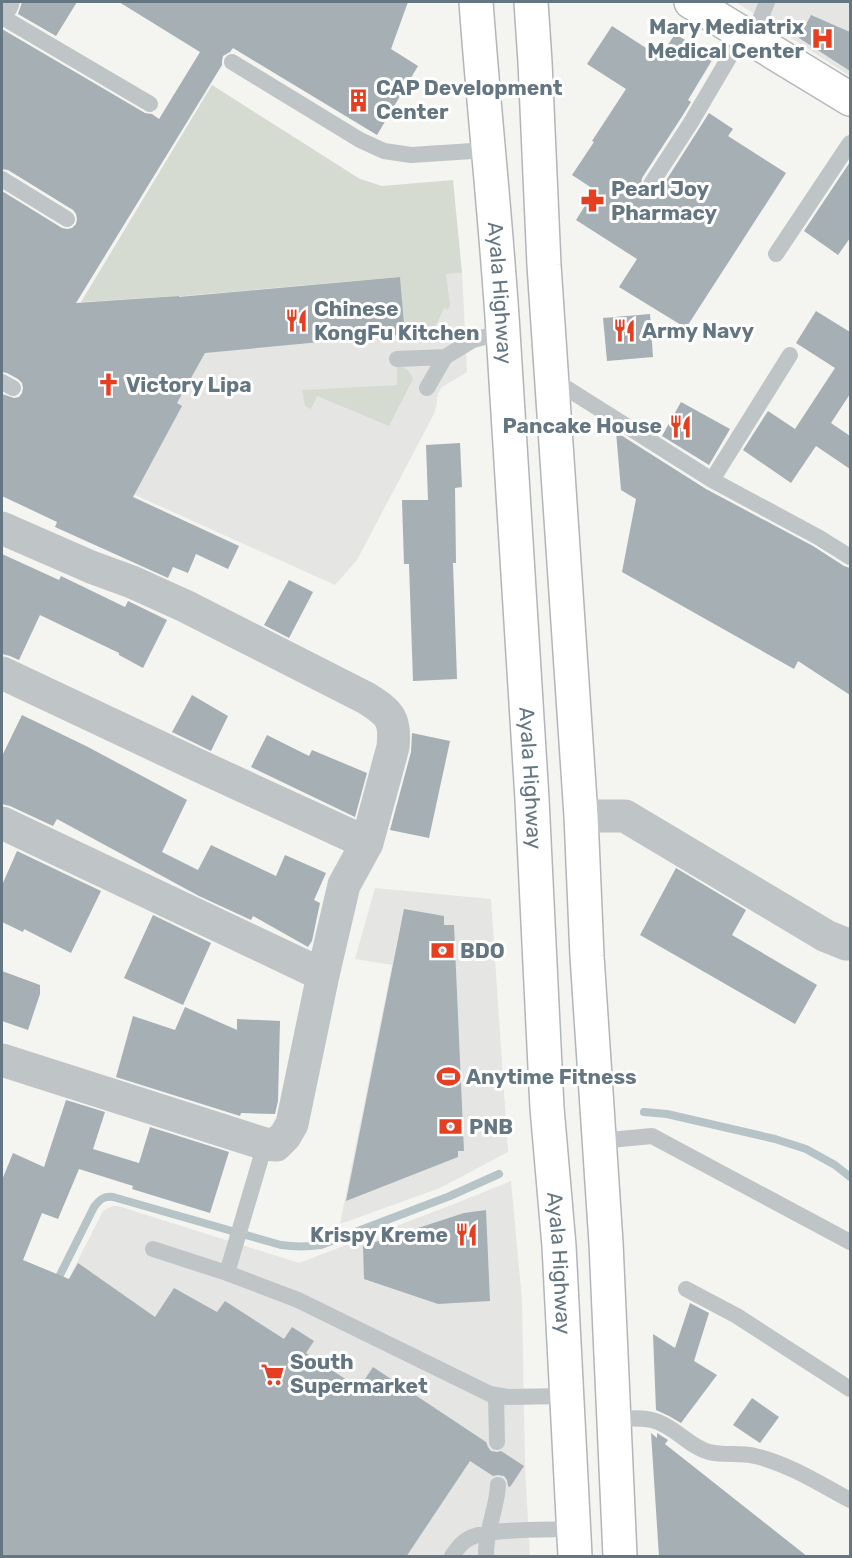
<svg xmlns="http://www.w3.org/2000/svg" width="852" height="1558" font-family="Rubik,sans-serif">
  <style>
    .built { fill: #e5e6e4 }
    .green { fill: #d6dbd1 }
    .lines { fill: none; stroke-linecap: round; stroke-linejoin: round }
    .stream { stroke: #b6c4c7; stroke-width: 8 }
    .building { fill: #a6afb4 }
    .secondary-casing { stroke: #b4b9bd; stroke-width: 36 }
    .highway-casing { stroke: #b2b6b9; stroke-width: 36 }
    .lane { stroke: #bfc4c6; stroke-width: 16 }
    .street { stroke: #bfc4c6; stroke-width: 33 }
    .secondary { stroke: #fff; stroke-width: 33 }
    .highway { stroke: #fff; stroke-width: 33 }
    .labels { text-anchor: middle; stroke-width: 6; stroke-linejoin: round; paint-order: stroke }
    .poi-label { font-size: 21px; font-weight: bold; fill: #637682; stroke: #fff; text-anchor: start }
    .street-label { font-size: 21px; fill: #637682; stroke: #fff }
  </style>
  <rect width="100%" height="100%" fill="#f4f4f0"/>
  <!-- built -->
  <path class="built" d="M736,2H850V76Z
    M462,273L467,372L442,387L438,394L435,412L357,560L335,585L2,435V432L52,348L60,352L81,302L179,296H185L400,277Z
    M375,888L491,899L508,1152L440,1188L340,1224L392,965L355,959Z
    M511,1181L522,1300L525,1467L530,1556H92L2,1500V1410L103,1211L108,1208L113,1206H118L299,1263L449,1206Z"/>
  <!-- green -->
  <path class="green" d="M212,85L360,179L382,186L453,180L462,273L446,274L450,305L448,310L444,308C434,331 432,335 406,337L400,277L184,296H178L81,302Z
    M397,365C404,366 411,372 413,379L389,426L317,396L311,409L305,406L302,390L397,385Z"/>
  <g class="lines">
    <!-- stream -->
    <path class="stream" d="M644,1112L667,1114L775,1139L806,1149L835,1165L850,1177
      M56,1283L94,1207C100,1199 104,1196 113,1197L281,1245C295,1247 307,1247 321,1245L450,1196L499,1174"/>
  </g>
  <!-- building -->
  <path class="building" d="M22,2H77L56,36L18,14Z
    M119,2H408L391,49L418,66L377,135L233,48L230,52L223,56L222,61V65L76,303L179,296V297L400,277L405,334L205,353L177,403L182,406L133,497L239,546L228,569L196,554L188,573L173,567L168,578L55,527L57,522L2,496V394L14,398L19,397L22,393L23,388L22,383L18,379L7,373L2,372V191L62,228L67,229L72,228L76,224L77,219L76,214L73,210L8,170L2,169V29L145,113L152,114L159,119L200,52Z
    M811,15L850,32V71L799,38Z
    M612,26L660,57L675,34L714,57L688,100L691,102L681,118L642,178L641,184L642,189L645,192L651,194L656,193L660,190L709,113L733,129L728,136L786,173L686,328L619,287L637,259L576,220L595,190L572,175L594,142L592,141L626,89L587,64Z
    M850,162V238L838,255L804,231Z
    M816,311L850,332V394L831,423L850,436V469L816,446L791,483L743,450L768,411L795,429L835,368L796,343Z
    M650,314L653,357L607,361L603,318Z
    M681,402L730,429L709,465L662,436Z
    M616,432L706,489L813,546L844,566L850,568V695L798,661L794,669L622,572L636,499L621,490Z
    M460,443L462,487L455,488L456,563H453L457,679L413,681L409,564H404L402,500H428L426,445Z
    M2,554L59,580L61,576L125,607L128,601L167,620L143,668L119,655V653L40,615L19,660L10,656L2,654Z
    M289,580L313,592L289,638L264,625Z
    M192,695L228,716L211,751L172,732Z
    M22,715L88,747L187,800L162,852L198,870L211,845L276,876L285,855L326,873L314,900L320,903L312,941L308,947L253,916L251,920L199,896L57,819L53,826L10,806L2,804V756Z
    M412,733L450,741L429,838L390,830L411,752Z
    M267,735L309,756L312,750L367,773L355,817L251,767Z
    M17,851L101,891L71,953L24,929L23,932L2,922V885Z
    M676,868L746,910L732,935L817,985L795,1024L640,935Z
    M404,909L444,916V925H454L464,1151H458V1157L346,1201Z
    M153,915L211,943L183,1005L124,978Z
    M2,971L40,985V994L28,1030L2,1021Z
    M185,1007L237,1030V1019L280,1021L278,1101L275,1114L241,1113L240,1116L116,1077L133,1016L175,1030Z
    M66,1100L105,1112L93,1149L139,1163L150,1127L229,1152L210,1213L132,1189L133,1186L79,1169L58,1219L42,1213L23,1260L69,1279L78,1263L155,1317L174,1288L217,1312L225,1301L284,1339L292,1327L314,1341L306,1353L359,1388L373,1367L486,1442L488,1447L491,1451L497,1452L501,1451L524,1466L510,1487L508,1486L507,1480L504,1476L498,1475L493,1476L470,1461L406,1557H2V1180L13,1153L44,1167Z
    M486,1210L490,1301L438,1304L364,1279L363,1246L464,1213Z
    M690,1303L709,1313L694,1361L717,1375L681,1423L669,1416L656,1410L653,1334L675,1348Z
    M752,1398L779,1417L760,1443L733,1425Z
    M651,1433L657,1438V1433L668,1440L665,1444L808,1557H659Z"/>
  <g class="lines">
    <defs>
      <path id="secondary" d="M691,2L850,99"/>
      <g id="highway">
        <path id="s1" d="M476,2C484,112 496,221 503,332L532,799L547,1108L559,1246L575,1556"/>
        <path d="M531,2L535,62L544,265L581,816L587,956L606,1243L620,1556"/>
      </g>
    </defs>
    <!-- secondary casing -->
    <use href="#secondary" class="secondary-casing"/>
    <!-- highway casing -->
    <use href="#highway" class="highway-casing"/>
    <!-- lane -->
    <path class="lane" d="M2,17L150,104
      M752,40L767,2
      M232,62L360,140L384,151L411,155L488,150
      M2,179L67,219
      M651,184L690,124L743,34
      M776,254L850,143
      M397,359L445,357
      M552,379L712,480L818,537L850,557
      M2,382L13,388
      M427,388L445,357L473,340L503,332
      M712,480L790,355
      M599,1141L652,1136L850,1242
      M153,1249L227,1273L298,1300L490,1394L508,1397L566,1396
      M227,1273L265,1144
      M686,1289L737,1316L850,1389
      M496,1396L497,1442
      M613,1419C627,1419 645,1416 658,1422C677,1429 690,1447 709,1452C724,1456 740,1452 755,1456C789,1464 820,1484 850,1500
      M452,1556C456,1550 461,1543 468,1539C486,1528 550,1530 573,1529
      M486,1556C485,1532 497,1509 498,1485"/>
    <!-- street -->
    <path class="street" d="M2,4L3,2
      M2,528L91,567L132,582L185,606L366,698C390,713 396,719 393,747L367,843L344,885L323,975L292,1124L285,1136L276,1145L265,1144L2,1060
      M2,673L193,763L367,843
      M581,816H625L826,936L846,944H850
      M2,823L323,975"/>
    <!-- secondary -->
    <use href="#secondary" class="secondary"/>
    <!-- highway -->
    <use href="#highway" class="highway"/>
  </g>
  <!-- icons -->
  <defs>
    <symbol id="hospital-bare" viewBox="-9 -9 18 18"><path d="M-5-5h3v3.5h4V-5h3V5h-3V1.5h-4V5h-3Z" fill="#e53e20" stroke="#fff" stroke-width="2.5" paint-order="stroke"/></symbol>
    <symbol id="building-bare" viewBox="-9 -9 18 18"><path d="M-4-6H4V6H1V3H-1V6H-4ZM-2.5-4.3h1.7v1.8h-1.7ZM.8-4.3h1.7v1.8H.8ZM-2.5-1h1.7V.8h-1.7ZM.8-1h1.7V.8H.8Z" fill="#e53e20" stroke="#fff" stroke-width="2.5" paint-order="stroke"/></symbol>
    <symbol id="pharmacy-bare" viewBox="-9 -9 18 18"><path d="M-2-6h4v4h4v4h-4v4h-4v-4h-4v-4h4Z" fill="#e53e20" stroke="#fff" stroke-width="2.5" paint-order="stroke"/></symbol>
    <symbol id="restaurant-bare" viewBox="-9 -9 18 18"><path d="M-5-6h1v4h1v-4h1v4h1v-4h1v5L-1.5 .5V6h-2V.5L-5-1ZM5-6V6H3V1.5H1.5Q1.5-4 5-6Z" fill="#e53e20" stroke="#fff" stroke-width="2.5" paint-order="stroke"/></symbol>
    <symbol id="church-bare" viewBox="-9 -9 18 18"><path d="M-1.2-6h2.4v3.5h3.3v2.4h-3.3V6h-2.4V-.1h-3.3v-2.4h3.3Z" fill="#e53e20" stroke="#fff" stroke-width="2.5" paint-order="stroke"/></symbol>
    <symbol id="bank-bare" viewBox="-9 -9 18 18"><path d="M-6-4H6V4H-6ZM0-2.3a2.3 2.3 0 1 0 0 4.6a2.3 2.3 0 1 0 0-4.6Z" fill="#e53e20" stroke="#fff" stroke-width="2.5" paint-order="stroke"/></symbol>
    <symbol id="stadium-bare" viewBox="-9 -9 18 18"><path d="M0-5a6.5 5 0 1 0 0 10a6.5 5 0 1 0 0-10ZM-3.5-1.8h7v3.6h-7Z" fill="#e53e20" stroke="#fff" stroke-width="2.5" paint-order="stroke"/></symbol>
    <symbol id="supermarket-bare" viewBox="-9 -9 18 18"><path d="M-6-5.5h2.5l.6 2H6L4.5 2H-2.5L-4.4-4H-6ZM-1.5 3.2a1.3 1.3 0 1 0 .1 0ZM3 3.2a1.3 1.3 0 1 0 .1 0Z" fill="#e53e20" stroke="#fff" stroke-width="2.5" paint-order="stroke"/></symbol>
  </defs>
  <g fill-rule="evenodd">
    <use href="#hospital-bare" x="806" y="22" width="33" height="33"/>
    <use href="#building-bare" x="342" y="84" width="33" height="33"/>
    <use href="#pharmacy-bare" x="576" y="184" width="33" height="33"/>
    <use href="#restaurant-bare" x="280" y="304" width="33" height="33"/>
    <use href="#restaurant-bare" x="608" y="314" width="33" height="33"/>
    <use href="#church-bare" x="92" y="368" width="33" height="33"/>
    <use href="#restaurant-bare" x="664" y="410" width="33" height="33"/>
    <use href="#bank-bare" x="426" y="934" width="33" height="33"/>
    <use href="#stadium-bare" x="432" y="1060" width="33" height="33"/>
    <use href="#bank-bare" x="434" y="1110" width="33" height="33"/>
    <use href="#restaurant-bare" x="450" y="1218" width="33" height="33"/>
    <use href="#supermarket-bare" x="256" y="1358" width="33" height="33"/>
  </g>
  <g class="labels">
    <!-- poi labels -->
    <g class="poi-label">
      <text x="804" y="34" text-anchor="end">Mary Mediatrix<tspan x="804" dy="24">Medical Center</tspan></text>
      <text x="376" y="95">CAP Development<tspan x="376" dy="24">Center</tspan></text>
      <text x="611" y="196">Pearl Joy<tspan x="611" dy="24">Pharmacy</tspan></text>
      <text x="314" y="316">Chinese<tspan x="314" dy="24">KongFu Kitchen</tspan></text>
      <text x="642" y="338">Army Navy</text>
      <text x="126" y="392">Victory Lipa</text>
      <text x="662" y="433" text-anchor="end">Pancake House</text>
      <text x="460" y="958">BDO</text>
      <text x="466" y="1084">Anytime Fitness</text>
      <text x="469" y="1134">PNB</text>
      <text x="448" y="1242" text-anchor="end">Krispy Kreme</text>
      <text x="290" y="1369">South<tspan x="290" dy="24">Supermarket</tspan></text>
    </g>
    <!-- street labels -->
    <g class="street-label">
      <text dy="7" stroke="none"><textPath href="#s1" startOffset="292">Ayala Highway</textPath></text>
      <text dy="7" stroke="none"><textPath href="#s1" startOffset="778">Ayala Highway</textPath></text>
      <text dy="7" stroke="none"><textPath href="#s1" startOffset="1264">Ayala Highway</textPath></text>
    </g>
  </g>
  <!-- border -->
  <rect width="852" height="1558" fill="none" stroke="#637682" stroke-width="6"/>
</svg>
